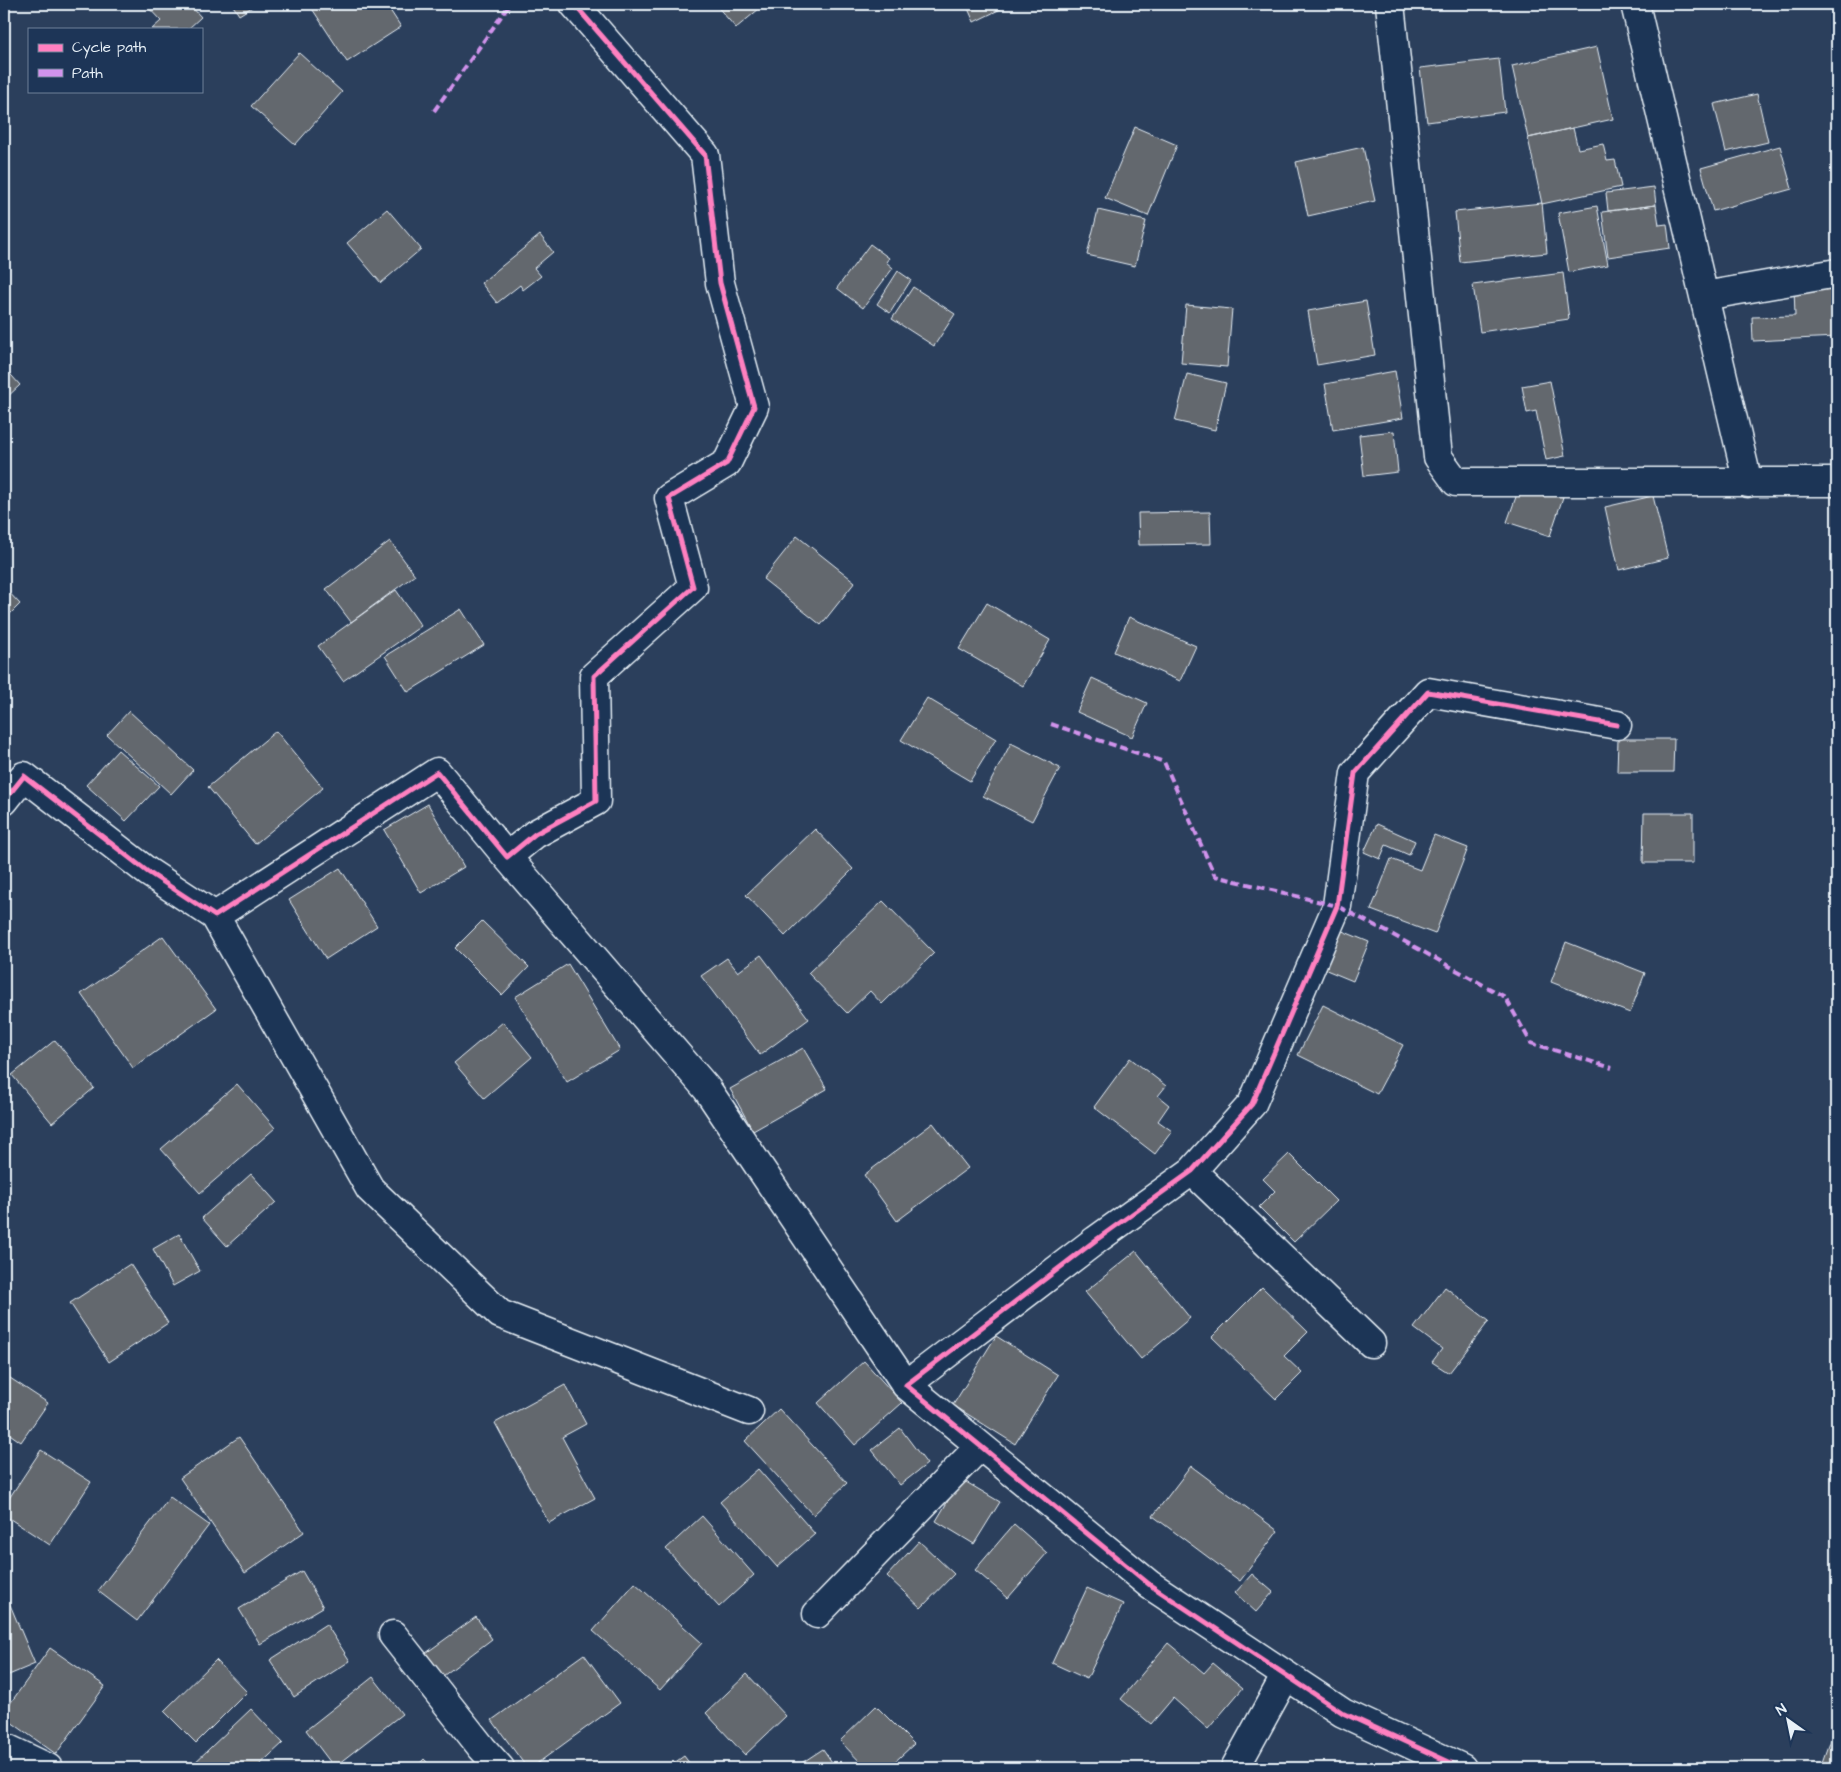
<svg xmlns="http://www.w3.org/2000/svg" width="1841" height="1772" font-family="'Architects Daughter',sans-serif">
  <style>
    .building { fill: #63676e; stroke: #e8f1f8 }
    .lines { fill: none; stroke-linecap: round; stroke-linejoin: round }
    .street-casing { stroke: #e8f1f8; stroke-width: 31 }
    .street { stroke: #1d3557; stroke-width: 28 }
    .quiet { stroke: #d193ec; stroke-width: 4; stroke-dasharray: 8 4; stroke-linecap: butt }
    .cycleway-casing { stroke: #1d3557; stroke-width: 8 }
    .cycleway { stroke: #ff80c0; stroke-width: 5 }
  </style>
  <rect width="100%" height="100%" fill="#2b3f5c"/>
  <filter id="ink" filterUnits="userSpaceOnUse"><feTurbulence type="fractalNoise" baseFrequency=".02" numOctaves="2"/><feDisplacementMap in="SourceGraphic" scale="10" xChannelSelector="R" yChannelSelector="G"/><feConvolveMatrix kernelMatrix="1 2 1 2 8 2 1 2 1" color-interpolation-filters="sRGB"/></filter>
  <g filter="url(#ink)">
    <!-- building -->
    <path class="building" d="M145,4H189L201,17L188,29H152L161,21Z
      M232,4H257L239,15Z
      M309,4H386L401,27L347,62Z
      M715,4H765L736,28Z
      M966,4H1011L974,22Z
      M1597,47L1613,119L1528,138L1512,66Z
      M299,53L342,92L295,145L251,106Z
      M1499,59L1505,112L1427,122L1420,68Z
      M1757,94L1768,142L1726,152L1714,104Z
      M1135,127L1177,145L1148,216L1105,198Z
      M1573,128L1578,149L1603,144L1607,161L1615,160L1621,187L1542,204L1528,138Z
      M1780,146L1792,189L1713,211L1701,168Z
      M1363,147L1375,201L1308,216L1296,162Z
      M1654,187L1656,205L1608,211L1606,193Z
      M1542,203L1547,253L1460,262L1455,212Z
      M1656,205L1659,225L1667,224L1670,248L1608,257L1602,212Z
      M1597,206L1608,265L1569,272L1558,213Z
      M387,209L421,249L381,283L347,243Z
      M1098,210L1146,221L1135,266L1087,255Z
      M540,235L553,252L534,268L541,276L523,290L520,285L497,303L481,283Z
      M870,244L889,258L886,262L893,268L863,308L837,288Z
      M898,271L911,280L890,313L877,304Z
      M1563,273L1569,319L1480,332L1473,285Z
      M1837,285V337L1753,341L1752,317L1795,316L1794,287Z
      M913,287L955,314L934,346L892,319Z
      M1366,301L1375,355L1317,365L1308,311Z
      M1186,305L1232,309L1227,367L1181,363Z
      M4,367L20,385L4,400Z
      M1395,371L1403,418L1333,430L1325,384Z
      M1187,374L1226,383L1215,430L1175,421Z
      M1550,381L1565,456L1546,460L1536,411L1527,413L1522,386Z
      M1394,431L1398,472L1364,476L1359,435Z
      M1521,483L1563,497L1550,536L1507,522Z
      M1653,496L1668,558L1619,570L1605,507Z
      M1210,512L1211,544L1139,545L1138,513Z
      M797,536L855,582L821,625L763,579Z
      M390,541L415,575L351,622L326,589Z
      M4,587L20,604L4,620Z
      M396,590L421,626L343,681L318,646Z
      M987,603L1050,640L1023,686L959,649Z
      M461,609L484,645L408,692L385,656Z
      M1129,617L1196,646L1180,681L1114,652Z
      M1092,678L1147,703L1132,737L1077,712Z
      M927,698L996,739L970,781L901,740Z
      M129,711L193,770L171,794L107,735Z
      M276,731L323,788L255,844L208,787Z
      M1618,739H1674L1673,772H1617Z
      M1011,743L1060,768L1032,821L983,796Z
      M118,750L159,786L126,821L86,785Z
      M428,804L464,867L421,893L384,830Z
      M1644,813H1693V863H1643Z
      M1377,824L1415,841L1409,855L1386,845L1380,859L1364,852Z
      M815,829L853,869L785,936L746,895Z
      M1434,835L1468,848L1435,934L1371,910L1391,859L1420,870Z
      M340,868L377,926L326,959L289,900Z
      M883,901L934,953L882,1004L870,991L847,1013L808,973Z
      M482,921L529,967L502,995L455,948Z
      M1335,928L1369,942L1353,981L1319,967Z
      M163,936L216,1009L133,1068L81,994Z
      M1566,942L1645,973L1630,1013L1551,982Z
      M761,955L809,1019L760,1055L701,976L727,958L738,972Z
      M568,964L620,1050L567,1082L515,997Z
      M1323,1005L1403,1045L1377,1094L1298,1055Z
      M503,1022L532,1057L484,1098L454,1063Z
      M55,1040L94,1088L52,1123L12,1075Z
      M803,1048L827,1089L753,1131L730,1089Z
      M1130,1058L1166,1086L1158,1096L1169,1105L1158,1121L1172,1131L1155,1154L1094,1107Z
      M237,1084L275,1128L200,1193L161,1149Z
      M933,1123L968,1168L897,1221L864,1175Z
      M1289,1154L1336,1201L1294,1242L1259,1207L1275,1191L1263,1179Z
      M251,1174L276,1202L227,1246L202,1218Z
      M179,1234L200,1271L173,1286L153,1249Z
      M1136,1251L1190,1318L1141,1359L1085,1292Z
      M130,1264L168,1323L109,1362L70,1303Z
      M1262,1287L1308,1332L1284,1356L1302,1373L1276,1399L1212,1337Z
      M1445,1287L1489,1321L1449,1373L1432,1362L1442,1349L1414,1328Z
      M996,1336L1058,1375L1015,1444L953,1405Z
      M864,1361L902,1403L855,1445L818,1403Z
      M7,1376L48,1403L21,1442L4,1430V1381Z
      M565,1385L586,1424L562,1437L595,1498L549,1523L495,1423Z
      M779,1409L847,1483L813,1515L745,1441Z
      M900,1428L927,1464L900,1485L872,1450Z
      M239,1437L304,1532L245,1573L180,1478Z
      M41,1450L91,1482L50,1545L4,1515V1506Z
      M1191,1466L1278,1531L1240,1581L1153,1516Z
      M758,1469L815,1534L777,1567L720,1502Z
      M961,1479L1000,1502L974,1544L936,1521Z
      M170,1497L209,1525L137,1621L98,1591Z
      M702,1516L754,1575L719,1607L666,1549Z
      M1014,1524L1047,1553L1008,1598L975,1570Z
      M919,1541L954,1574L921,1608L887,1576Z
      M302,1571L323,1607L260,1644L239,1609Z
      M1252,1574L1273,1592L1256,1612L1235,1593Z
      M635,1583L702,1643L660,1690L593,1631Z
      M1087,1588L1123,1604L1087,1679L1052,1663Z
      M8,1600L35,1664L4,1677V1601Z
      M476,1617L492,1639L443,1676L426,1653Z
      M326,1624L350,1661L294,1697L270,1660Z
      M1168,1643L1204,1673L1213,1663L1243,1688L1208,1729L1173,1698L1151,1724L1121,1699Z
      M50,1648L105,1686L56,1754L4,1717V1712Z
      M584,1654L620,1703L531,1768H527L492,1720Z
      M216,1660L247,1692L196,1743L164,1711Z
      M747,1674L786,1716L745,1755L706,1713Z
      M373,1677L402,1714L334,1767L306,1730Z
      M876,1706L914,1744L888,1768H866L840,1741Z
      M251,1709L283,1743L256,1768H189Z
      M1837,1723V1768H1821Z
      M823,1749L836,1768H794Z
      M684,1756L693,1768H667Z
      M424,1759L433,1768H415Z"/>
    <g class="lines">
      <defs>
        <path id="street" d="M1390,4L1438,457L1456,482H1837
          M1635,4L1748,483
          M1704,296L1837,273
          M4,801L24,776L148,872L215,916L437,772L507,857L535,834L596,801L594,676L693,587L669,498L727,463L754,407L720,283L705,155L574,4
          M507,857L707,1089L906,1385
          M215,916L370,1189L500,1314L749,1411
          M1192,1171L1371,1343
          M817,1614L980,1446
          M393,1635L482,1748L500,1768
          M4,1747L48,1768
          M1235,1768L1286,1675
          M1462,1768L1343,1713L1150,1585L906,1385L1096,1240L1192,1171L1252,1104L1337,906L1355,773L1428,692L1617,725"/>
      </defs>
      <!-- street casing -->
      <use href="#street" class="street-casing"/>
      <!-- street -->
      <use href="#street" class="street"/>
      <!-- quiet -->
      <path class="quiet" d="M434,111L510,4
        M1051,724L1164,762L1215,876L1337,906L1393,935L1505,997L1531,1043L1612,1068"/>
      <defs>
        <path id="cycleway" d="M4,801L24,776L148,872L215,916L437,772L507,857L535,834L596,801L594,676L693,587L669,498L727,463L754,407L720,283L705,155L574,4
          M1462,1768L1343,1713L1150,1585L906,1385L1096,1240L1192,1171L1252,1104L1337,906L1355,773L1428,692L1617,725"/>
      </defs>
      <!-- cycleway casing -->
      <use href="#cycleway" class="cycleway-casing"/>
      <!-- cycleway -->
      <use href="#cycleway" class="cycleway"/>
    </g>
  </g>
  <!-- margin -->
  <rect width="1841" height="1772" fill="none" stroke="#1d3557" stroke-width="20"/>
  <rect x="10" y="10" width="1821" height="1752" fill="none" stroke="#e8f1f8" stroke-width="2" filter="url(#ink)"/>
  <!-- legend -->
  <rect x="28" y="28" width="175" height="65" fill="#1d3557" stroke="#6e8097"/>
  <rect x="38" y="44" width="25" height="8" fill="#ff80c0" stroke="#6e8097"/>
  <text x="72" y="52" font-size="15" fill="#e8f1f8">Cycle path</text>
  <rect x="38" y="69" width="25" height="8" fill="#d193ec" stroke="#6e8097"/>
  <text x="72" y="78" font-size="15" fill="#e8f1f8">Path</text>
  <!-- north arrow -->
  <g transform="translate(1788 1720) rotate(327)" stroke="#1d3557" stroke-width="4" paint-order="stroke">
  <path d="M0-4L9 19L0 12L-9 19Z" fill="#e8f1f8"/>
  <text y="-8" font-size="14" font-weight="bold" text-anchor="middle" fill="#e8f1f8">N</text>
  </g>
</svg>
